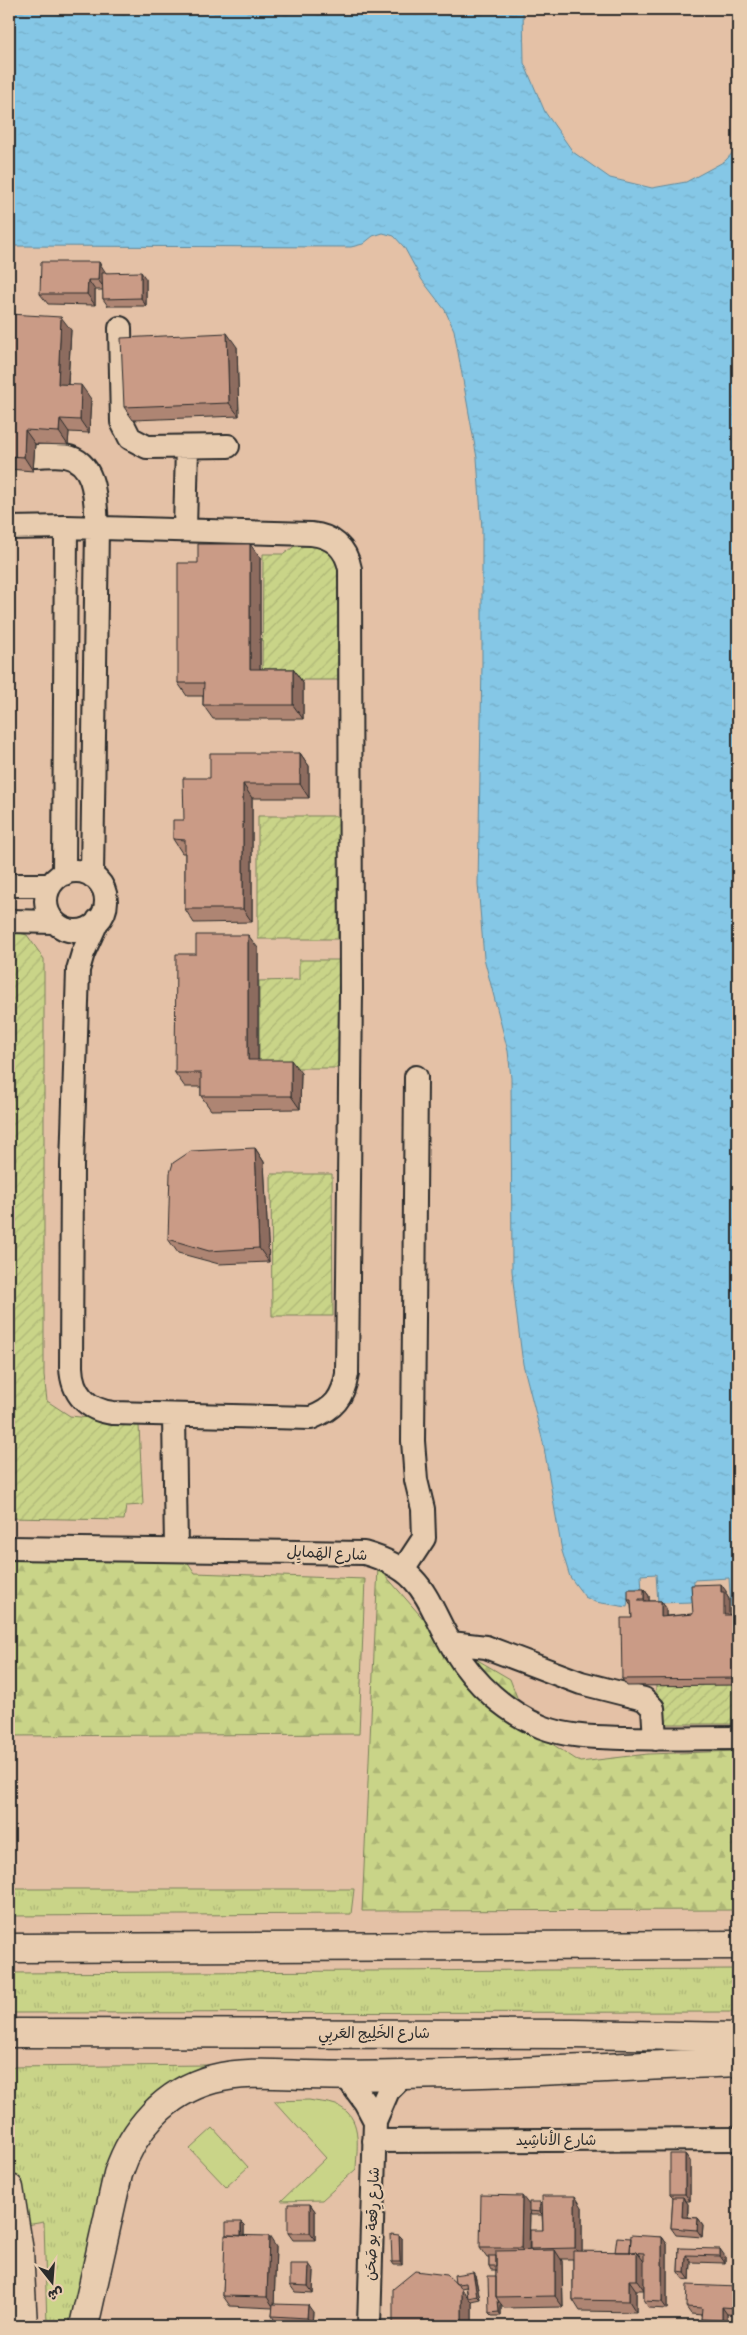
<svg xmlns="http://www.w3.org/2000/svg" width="747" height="2335" font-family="Pangolin,'Playpen Sans Arabic',sans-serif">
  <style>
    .grass { fill: url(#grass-tufts); stroke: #7a805a }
    .forest { fill: url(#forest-firs); stroke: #7a805a }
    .park { fill: #c9d488; stroke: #7a805a }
    .garden { fill: url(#garden-furrows); stroke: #7a805a }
    .water { fill: url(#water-ripples); stroke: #61899b }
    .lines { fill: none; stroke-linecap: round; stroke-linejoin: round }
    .minor-casing { stroke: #2b2b2b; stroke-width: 26 }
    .major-casing { stroke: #2b2b2b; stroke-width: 31 }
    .highway-casing { stroke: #2b2b2b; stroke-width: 31 }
    .minor { stroke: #e8ccaf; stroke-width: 22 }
    .major { stroke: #e8ccaf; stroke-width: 28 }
    .highway { stroke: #e8ccaf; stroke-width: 28 }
    .wall { fill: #ae8573; stroke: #2b2b2b; fill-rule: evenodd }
    .shaded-wall { fill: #8d6c5e; stroke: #2b2b2b }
    .building { fill: #ca9b86; stroke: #2b2b2b }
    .labels { text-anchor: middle; stroke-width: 4.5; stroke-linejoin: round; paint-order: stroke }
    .street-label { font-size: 15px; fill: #2b2b2b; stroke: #e8ccaf }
  </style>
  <defs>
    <pattern id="grass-tufts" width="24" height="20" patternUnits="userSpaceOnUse" patternTransform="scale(1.25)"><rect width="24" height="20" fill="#c9d488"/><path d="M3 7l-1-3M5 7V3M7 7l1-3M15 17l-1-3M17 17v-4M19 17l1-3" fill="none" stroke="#adb676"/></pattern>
    <pattern id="forest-firs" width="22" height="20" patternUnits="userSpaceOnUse" patternTransform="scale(1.25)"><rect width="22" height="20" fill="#c9d488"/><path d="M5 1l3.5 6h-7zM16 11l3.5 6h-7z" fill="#adb676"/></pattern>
    <pattern id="garden-furrows" width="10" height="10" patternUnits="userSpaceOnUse" patternTransform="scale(1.25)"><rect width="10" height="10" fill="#c9d488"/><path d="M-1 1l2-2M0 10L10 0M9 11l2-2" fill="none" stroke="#adb676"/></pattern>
    <pattern id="water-ripples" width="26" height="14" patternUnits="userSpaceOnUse" patternTransform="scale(1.25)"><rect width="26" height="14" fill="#85c7e6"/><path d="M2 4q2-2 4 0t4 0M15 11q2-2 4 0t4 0" fill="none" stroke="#73abc5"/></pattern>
  </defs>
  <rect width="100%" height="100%" fill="#e4c1a6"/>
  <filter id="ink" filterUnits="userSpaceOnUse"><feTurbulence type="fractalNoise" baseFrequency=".02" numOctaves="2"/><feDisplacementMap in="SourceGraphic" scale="10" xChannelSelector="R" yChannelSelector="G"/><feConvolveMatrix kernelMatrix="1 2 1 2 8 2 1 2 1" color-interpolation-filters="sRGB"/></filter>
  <g filter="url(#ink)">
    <!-- grass -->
    <path class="grass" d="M9,1889H354L351,1914L9,1916Z
      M735,1969L738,2012L9,2013V1973Z
      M209,2065L206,2071L146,2106L75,2326H47L44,2222L9,2228V2067Z"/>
    <!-- forest -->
    <path class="forest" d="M9,1554H182L195,1573L365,1579L359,1734L9,1736Z
      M378,1567L440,1638L510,1679L529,1729L580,1762L648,1754L738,1751V1910L362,1911Z"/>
    <!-- park -->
    <path class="park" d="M309,2100C317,2102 328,2102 336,2105C363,2116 357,2145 356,2169L322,2200L281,2201L326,2158L274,2101Z
      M213,2128L248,2167L226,2187L190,2149Z"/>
    <!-- garden -->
    <path class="garden" d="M315,542L339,557L338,680H262L263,554H284L296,545Z
      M258,816H339L338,939H258Z
      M9,930L27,935L44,959V1375L47,1401L70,1416L119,1421L139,1426L143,1505L126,1506L124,1520L9,1518Z
      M299,960H341V1068H259V981L299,980Z
      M271,1174H332L333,1316H272Z
      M738,1683V1724H664L655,1717L656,1685Z"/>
    <!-- water -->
    <path class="water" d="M9,9H523L524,63L545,112L573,152L610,178L652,188L686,182L725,161L738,147V1606L731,1607L729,1578L694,1580L693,1602L658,1603L656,1574L641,1575L642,1592L629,1593L627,1607L595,1602L585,1597L570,1577L562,1551L543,1442L523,1364L516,1309L512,1271L511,1078L508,1051L484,958L478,884L482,664V529L477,458L454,330L445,310L422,280L404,247L394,236L383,233L373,236L363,244L351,247L9,246Z"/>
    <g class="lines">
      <defs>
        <path id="minor" d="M120,328L122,422L130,438L147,447L228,446
          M34,456C44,456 56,454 65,456C98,462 95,503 97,528L92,876
          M9,528L66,527
          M185,529L187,447
          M46 901a30 30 0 1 1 60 0a30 30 0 1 1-60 0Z
          M64,874L66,527L311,534C332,536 346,547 350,569L351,991L347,1374C343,1398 334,1409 311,1418L113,1413C87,1410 72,1394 71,1367L72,1166L78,970L83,953L98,920
          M9,885H50
          M9,921L54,922
          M174,1416L176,1549
          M9,1548L364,1553C428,1571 425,1602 455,1651C475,1684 506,1712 542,1727C570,1738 599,1737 628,1738C665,1739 702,1738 738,1738
          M403,1570L424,1538L423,1509L416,1480L413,1441L416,1077
          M451,1643L486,1647L581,1683L644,1699L653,1708L655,1739
          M346,2076L365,2102L375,2121
          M374,2141L738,2139
          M369,2326L375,2121L388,2091L404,2075"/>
        <path id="major" d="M9,2188L19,2251L23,2326"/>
        <path id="highway" d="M9,1948L738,1945
          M9,2033L573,2034L738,2037
          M84,2326L118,2174C133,2129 165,2092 213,2079C243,2071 276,2074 307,2075C338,2076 370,2076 402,2075C514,2074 626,2066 738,2062"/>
      </defs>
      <!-- minor casing -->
      <use href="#minor" class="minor-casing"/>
      <!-- major casing -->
      <use href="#major" class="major-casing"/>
      <!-- highway casing -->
      <use href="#highway" class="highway-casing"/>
      <!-- minor -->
      <use href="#minor" class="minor"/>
      <!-- major -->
      <use href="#major" class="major"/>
      <!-- highway -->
      <use href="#highway" class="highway"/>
    </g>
    <!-- wall -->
    <path class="wall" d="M106,273L146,279V306H108L103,299V290H95V305L48,304L40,294Z
      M9,314L71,330L68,385L91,399L89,433L69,432L68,445L35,444L33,471L9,469Z
      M237,347L239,416L133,420L124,407Z
      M260,558V669H293L303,683V719H213L203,705V696H187L178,683Z
      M300,753L309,766V798H252V922L194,923L185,909V853H182L173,839L210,778Z
      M258,948V1060L301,1073L300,1109L211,1110L201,1096V1087H185L175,1073L196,954Z
      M255,1148L264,1162L269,1262L219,1264L178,1253L168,1239Z
      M644,1589L649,1596V1601H661L666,1608V1616L693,1614L726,1591V1594L729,1599V1615H737L738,1616V1685L627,1686L622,1679L632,1618L631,1605L628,1600Z
      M685,2154L690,2161V2201H686L688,2204V2217L698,2218L703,2225L702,2237L676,2235L671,2228L673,2197L670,2194Z
      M738,2156V2201L733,2194Z
      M310,2204L315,2211V2240H293L288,2233Z
      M529,2205L582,2207V2252H615L631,2238L662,2237L667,2244V2309L649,2308L644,2301V2290H636V2312L580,2311L573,2300V2259H561L562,2261L563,2307L504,2308L501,2304V2316H492L489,2313L496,2276V2270H491L489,2266V2258H487L480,2248ZM530,2212L531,2215H542L543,2230L530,2249L532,2250L529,2251Z
      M241,2222L244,2225V2236L276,2247L274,2304L313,2312L312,2325L277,2324L272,2316L273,2308L230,2306L223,2296L226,2235Z
      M402,2238V2265H394L392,2262Z
      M679,2248L725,2256V2263L691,2262L690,2280L683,2279L678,2272Z
      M314,2271L313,2293L295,2292L290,2285Z
      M475,2275L480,2299L471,2301L468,2298L466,2287L461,2288L472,2303V2326H393L455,2283Z
      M738,2287V2315L727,2314V2326H706L701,2319L702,2315L691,2314L686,2307Z"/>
    <!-- shaded-wall -->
    <path class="shaded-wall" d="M99,262L106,273V290L98,280Z
      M141,272L146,279V306L141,298Z
      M88,280L95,290V305L87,294Z
      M61,317L71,330L67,398L58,384Z
      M227,333L237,347L239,416L229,403Z
      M81,385L91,399L89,433L80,420Z
      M60,419L69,432L68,445L59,432Z
      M25,430L35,444L33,471L24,457Z
      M250,544L260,558V683L250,669Z
      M293,669L303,683V719L293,705Z
      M300,753L309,766V798L300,784Z
      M243,784L252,798V922L243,909Z
      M9,817L12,822V857L9,853Z
      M248,935L258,948V1073L248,1060Z
      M291,1060L301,1073L300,1109L291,1096Z
      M255,1148L264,1162L269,1262L259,1248Z
      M721,1584L726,1591V1594L729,1599V1622L724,1615L721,1592Z
      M644,1589L649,1596V1606L644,1599Z
      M661,1601L666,1608V1624L661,1617Z
      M737,1615L738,1616V1678Z
      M685,2154L690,2161V2201L685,2194Z
      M522,2196L530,2206L529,2259L521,2248Z
      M575,2196L582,2207V2259L575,2248Z
      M683,2197L688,2204L687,2224L682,2217Z
      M540,2202L543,2206V2215L540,2212Z
      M310,2204L315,2211V2240L310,2233Z
      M698,2218L703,2225L702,2237L697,2230Z
      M241,2222L244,2225V2241L242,2237Z
      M399,2235L402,2238V2265L400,2262Z
      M269,2236L276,2247L274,2308L267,2297Z
      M662,2237L667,2244V2309L662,2302Z
      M720,2249L725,2256V2263L720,2256Z
      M555,2250L562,2261L563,2307L555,2296Z
      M637,2252L645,2263L644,2290L637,2280Z
      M686,2255L691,2262L690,2280L685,2273Z
      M309,2264L314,2271L313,2293L308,2286Z
      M473,2272L475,2275L480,2299L477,2296Z
      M629,2280L636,2290V2312L629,2301Z
      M738,2287V2310L737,2308Z
      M462,2289L472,2303V2326H462Z
      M498,2300L501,2304V2316L499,2312Z
      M308,2305L313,2312L312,2325L307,2318Z
      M722,2307L727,2314V2326L722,2320Z"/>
    <!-- building -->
    <path class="building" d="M41,262H99L98,280H88L87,294H40Z
      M141,272V298L103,299L102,273Z
      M9,314L61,317L58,384L81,385L80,420L60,419L59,432L25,430L24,457L9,456Z
      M227,333L229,403L124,407L121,338Z
      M198,544H250V669H293V705H203L204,683H178V563H198Z
      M210,753H300V784H243V909H185V840L173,839V820H184L183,778H210Z
      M196,935H248V1060H291V1096H201V1073H175L176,954H196Z
      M255,1148L259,1248L209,1251L168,1239L170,1173L173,1163L191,1151Z
      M721,1584V1592H724V1615H737L738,1678L622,1679L621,1618H632L631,1600H628V1589H644V1599H639V1601H661V1617L693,1614L691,1585Z
      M670,2154H685V2194H670Z
      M733,2156H738V2194H733Z
      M481,2195L522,2196L521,2248H480Z
      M542,2196H575V2248L530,2249V2230H543Z
      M673,2197H683L682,2217L698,2218L697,2230L671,2228Z
      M529,2202H540V2212L529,2211Z
      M288,2204H310V2233H288Z
      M226,2222H241V2236L226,2235Z
      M391,2234L399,2235L400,2262H392Z
      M225,2235L269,2236L267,2297L223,2296Z
      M631,2235L662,2237V2302L644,2301V2253L630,2252Z
      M617,2237L631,2238L630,2252H631H615Z
      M679,2248L720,2249V2256L686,2255L685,2273L678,2272Z
      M555,2250V2296L496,2297V2251Z
      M573,2251L637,2252V2280H629V2301L573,2300Z
      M489,2256H496V2266H489Z
      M290,2264H309L308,2286L290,2285Z
      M415,2271L447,2275L462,2289V2326H393V2289Z
      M473,2272L477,2296L468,2298L466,2283L457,2284L455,2283L454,2275Z
      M488,2276H496V2297L498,2300L499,2312L489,2313Z
      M687,2285L738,2287L737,2308L722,2307V2320L701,2319L702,2308L686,2307Z
      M273,2304L308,2305L307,2318L272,2316Z"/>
  </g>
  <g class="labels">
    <!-- street labels -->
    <g class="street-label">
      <text transform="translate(327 1553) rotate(3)" y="5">شارع الهَمايِل</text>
      <text x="374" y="2038">شارع الخَلِيج العَربِي</text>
      <text x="556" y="2145">شارع الأناشِيد</text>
      <text transform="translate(372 2224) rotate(-88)" y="5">شارع رِقعة بو صَحَن</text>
    </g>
  </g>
  <!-- margin -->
  <rect width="747" height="2335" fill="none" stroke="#e8ccaf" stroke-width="30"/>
  <rect x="15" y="15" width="717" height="2305" fill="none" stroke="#2b2b2b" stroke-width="2" filter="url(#ink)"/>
  <!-- north arrow -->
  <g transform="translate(52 2282) rotate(163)" stroke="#e8ccaf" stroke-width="4" paint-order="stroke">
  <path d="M0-4L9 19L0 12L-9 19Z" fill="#2b2b2b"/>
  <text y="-8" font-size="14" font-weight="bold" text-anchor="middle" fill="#2b2b2b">ش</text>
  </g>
</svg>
